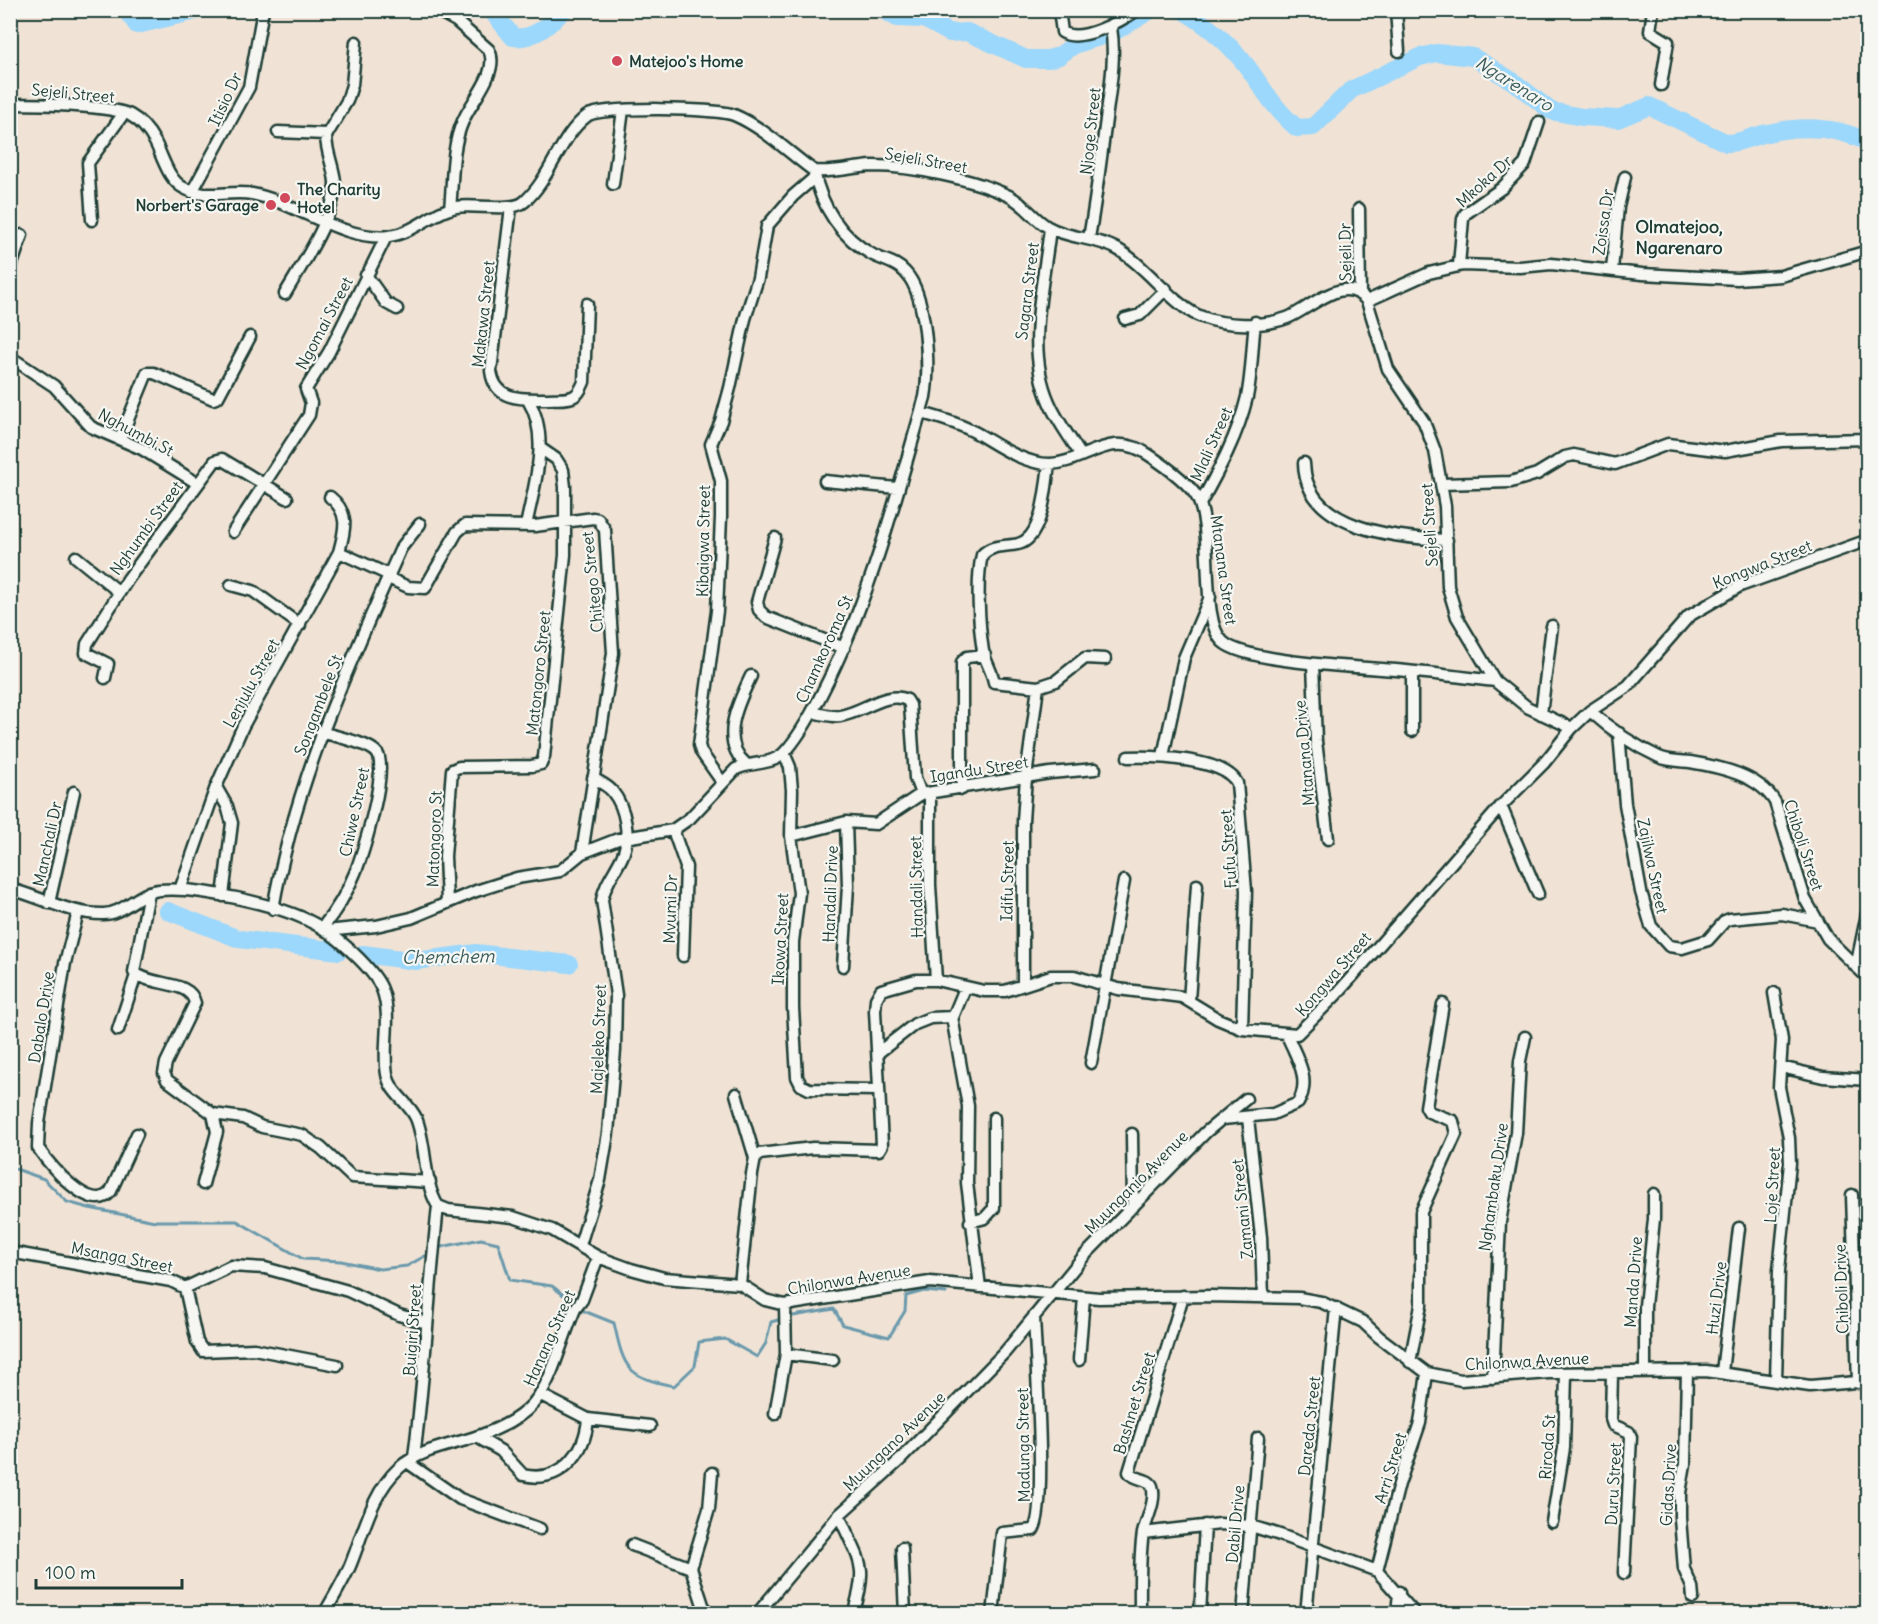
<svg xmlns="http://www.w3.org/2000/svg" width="1878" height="1624" font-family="Delius,sans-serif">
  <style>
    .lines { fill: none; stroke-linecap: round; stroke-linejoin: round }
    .stream { stroke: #6a99ac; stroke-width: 3 }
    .river { stroke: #9cd7fc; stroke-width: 18 }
    .street-casing { stroke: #1f3d34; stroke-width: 15 }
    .street { stroke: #f6f6f2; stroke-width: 10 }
    .poi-dot { fill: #d1495b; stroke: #f6f6f2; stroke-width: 2 }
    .labels { text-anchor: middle; stroke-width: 4.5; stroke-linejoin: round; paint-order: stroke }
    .poi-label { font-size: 16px; font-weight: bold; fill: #1f3d34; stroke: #f6f6f2; text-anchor: start }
    .street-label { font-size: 16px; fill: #1f3d34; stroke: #f6f6f2 }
    .water-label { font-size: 18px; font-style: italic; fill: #385c5c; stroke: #f6f6f2 }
    .neighbourhood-label { font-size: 18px; font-weight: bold; fill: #1f3d34; stroke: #f6f6f2 }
  </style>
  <rect width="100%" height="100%" fill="#f0e3d5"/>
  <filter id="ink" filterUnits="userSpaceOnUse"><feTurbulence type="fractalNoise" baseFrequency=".0167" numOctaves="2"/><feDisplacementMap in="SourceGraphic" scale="12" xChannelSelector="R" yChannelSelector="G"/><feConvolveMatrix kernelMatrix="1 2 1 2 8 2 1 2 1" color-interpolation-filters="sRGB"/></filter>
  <g filter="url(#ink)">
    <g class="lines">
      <!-- stream -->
      <path class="stream" d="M10,1167L44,1179L67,1202L89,1208L155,1221H237L303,1259L341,1261L380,1269L407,1266L425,1256
        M441,1247L481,1239L498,1243L510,1280L552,1286L570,1300
        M584,1311L614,1323C624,1369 627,1377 674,1386L695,1366L699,1342L725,1339L757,1357L766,1343L771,1322L778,1320
        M793,1316L834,1309L843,1325L889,1337L905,1311L906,1296L924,1291L946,1293"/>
      <!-- river -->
      <path class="river" d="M126,10L137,25L200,10
        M491,10L513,37C534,40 549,25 564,10
        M883,10L897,18L924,19L950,33L967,32L1026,59H1048L1059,56L1074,45L1112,33L1151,10
        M1182,10C1208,25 1231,45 1249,69C1264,90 1277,112 1297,128L1313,127L1351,90L1420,57L1437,53L1473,57L1514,82L1551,111L1582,117L1618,119L1649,106L1727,143C1741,143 1750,137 1763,134C1799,125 1834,125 1868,142
        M168,911L239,939L339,951
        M363,954L416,961L476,953L569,964"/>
      <defs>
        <path id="street" d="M436,10L456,21L489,50C500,72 471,101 463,121C451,147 453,181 450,209
          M1059,10L1062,32C1080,44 1121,21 1137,10
          M1396,10L1399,51
          M1653,10L1650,31L1668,42L1661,85
          M10,104C35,104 111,105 130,115C141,121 149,131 155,142C163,157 168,180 184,188C206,200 229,190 252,194C293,201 344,242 389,236C415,233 433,211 456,207C474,204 512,212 524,202C551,179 559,137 587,116C601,106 717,108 734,115C763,127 789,153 814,171C834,173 853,167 873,166C912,166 974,179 1009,196C1025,204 1034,219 1048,227C1069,239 1096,237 1117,249C1146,265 1175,308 1202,317C1226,326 1262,327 1287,318C1309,310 1345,271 1367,301L1388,369L1424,422L1435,451L1445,506L1448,587L1457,617L1495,681L1527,707L1572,728
          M278,132L326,134
          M613,184L623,110
          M192,192L249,87L263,10
          M511,207L491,371C495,402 523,399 548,399C555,398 565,400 572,397C579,395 581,388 584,382L587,304
          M1359,209L1360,295
          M92,220L88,163L124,113
          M1050,228C1044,285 1025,348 1049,402C1057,421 1070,437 1080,454
          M1089,238C1096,198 1101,159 1106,119C1110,89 1116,57 1111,27
          M1459,265L1463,219L1465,214L1502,188L1525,164L1539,122
          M10,270L22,235
          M1612,270L1618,207L1625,177
          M366,275L386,303L397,309
          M285,294C301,266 336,215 335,182C334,167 326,152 326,136L347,101L352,85L356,42
          M1367,301L1429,273L1463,265L1520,267L1551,264L1642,274L1737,279L1781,276L1868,251
          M1125,319L1140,315L1166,289
          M10,357L54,386L91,427L142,449L197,483
          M921,413C941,418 961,424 980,435C1000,447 1025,464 1050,464C1085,463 1110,428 1149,455C1164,465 1188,482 1197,497C1215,532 1199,620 1223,642C1246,663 1362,667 1396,670C1430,673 1462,677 1495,681
          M120,439L147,373H154L213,399L218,397L250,337
          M1304,463C1305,530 1398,538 1447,540
          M1049,464C1046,486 1043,539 1018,544C1005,547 992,544 982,555C976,580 979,626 983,651C985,661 992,671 994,682L1038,687L1056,681L1085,658L1105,659
          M825,481L897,488
          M1442,484L1511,482L1537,474L1565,457L1574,455L1615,464L1668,444L1725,451L1781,441L1868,439
          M1200,504C1219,470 1238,435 1247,397C1252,373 1252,347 1255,322
          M526,526C534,485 551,437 528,400
          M233,532L309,415L311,403L306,389L329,352L386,237
          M775,538L757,602L759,610L766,617L844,648
          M339,552L389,575
          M76,557L119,592
          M388,578L408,587L425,588L457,532L465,525L535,526L593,518L598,519L605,530L613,653L582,853
          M231,585L253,591L300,625
          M1313,664L1316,741L1328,839
          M1412,672V731
          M105,678L108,664L86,653L87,644L128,579L215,461L222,459L287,498
          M1590,711C1609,728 1635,746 1659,757C1668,761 1680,761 1690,762C1720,767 1759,775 1775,802L1805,899L1828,939L1868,978
          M812,712C822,714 831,717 840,716C862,713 887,690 907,700L910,705L915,778L921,794L1050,773L1095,769
          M1541,714L1552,626
          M321,732C334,736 369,743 377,753C389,768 363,854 355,873C347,893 336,911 322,928
          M1619,733L1625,804L1641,892L1651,926L1669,946L1682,948L1708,940L1725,921L1730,919L1782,914L1818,921
          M784,753L790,767L792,790L791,836L799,893L793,942V1008L797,1077L801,1085L809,1089L878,1090
          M1163,756L1184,658L1210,597
          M1128,757C1153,756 1224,758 1237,783L1246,891L1242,1029
          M746,764C719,741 738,703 751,676
          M722,782L701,752L699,745L717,611L721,517V481L711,444L721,421L730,388L745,319L758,278L767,226L793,196L815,177
          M216,787L227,806L232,823L223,896
          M962,789V662L967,657L985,655
          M930,793V885L936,980
          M1501,806L1538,894
          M673,830L686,867L683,956
          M791,836L846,822L876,824L921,794
          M10,889C41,897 69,914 102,914C124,915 137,892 159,890C196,886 280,905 313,923C334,933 376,970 383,992C392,1019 382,1047 387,1074C390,1093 408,1101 416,1118C427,1144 423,1183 438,1206L448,1210L513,1217L552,1230L598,1257L631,1269L664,1278L740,1284L765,1300L785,1305L930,1282L1099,1298L1210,1296L1299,1298L1321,1302L1363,1322L1379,1337L1427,1373L1461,1380L1549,1373L1706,1371L1810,1386L1868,1381
          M180,890L216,787L243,726L339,552C345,530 350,513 330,497
          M149,892L134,972C150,987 190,979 195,1003L166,1063L164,1073L167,1080L213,1114L243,1118L262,1127L302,1135L321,1148L352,1177L430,1182
          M447,902L445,856L452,770L459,767L532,766L541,764L544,757L565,555V487L563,470L556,459L540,448
          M49,903L74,792
          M273,909C295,781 349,665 401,548L420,524
          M78,912L65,963L39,1123L38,1148C49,1164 92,1217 111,1191L137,1134
          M326,931L376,926L411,918L476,891L517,878L560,871L582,853L618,839L673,830L690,818L736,769C750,762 771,765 783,754C799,738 812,713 822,693C870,600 896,497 925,397C930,368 927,294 905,272C896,262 885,261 873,255C841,238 821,206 814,171
          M843,966L848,886L846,822
          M1856,967L1868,909
          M1023,985V821L1026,777L1038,687
          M1774,993L1782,1040L1779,1087L1789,1138L1790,1163L1779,1270L1776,1380
          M1189,1001L1197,885
          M952,1017L968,1106L967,1183L980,1287
          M118,1030L136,975
          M879,1052L915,1024L930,1018L953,1017L965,988
          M1091,1063L1124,881
          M1781,1067L1823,1077L1868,1080
          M736,1094L755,1158
          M1248,1118L1261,1237L1263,1297
          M1223,1119L1273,1114L1298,1103C1312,1079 1296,1057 1287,1035
          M1132,1134L1133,1207
          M203,1184L217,1132L213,1114
          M1852,1195L1858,1383
          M970,1222L985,1218L994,1208V1118
          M580,1245L600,1180L608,1133L615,1050L616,995L602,900C605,883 615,872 622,857C631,838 626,808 612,791C607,785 599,782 593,778
          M10,1252L171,1281L185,1288
          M740,1284L752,1174L755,1158L759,1154L813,1148L879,1150L882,1145L875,1011L876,999L881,990L916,980H936L984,991H1005L1051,976H1074L1118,989L1182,997L1218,1019L1242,1029L1297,1034L1336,995L1501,806L1544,763L1572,728L1590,711L1628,686L1689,616L1740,586L1868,540
          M185,1288L231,1266L265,1268L348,1291L399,1315L427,1323
          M185,1288L197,1342L203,1351L254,1349L337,1365
          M786,1354L833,1360
          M1079,1360L1084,1297
          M1410,1362L1421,1305V1212L1456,1134L1453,1121L1429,1112L1426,1107L1443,1004
          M1687,1371L1685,1464L1680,1493V1518L1684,1569L1692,1587L1693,1598
          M1645,1372V1306L1654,1219V1194
          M1722,1372L1739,1228
          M1612,1373L1611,1419L1613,1425L1629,1432L1631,1437L1624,1573
          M1493,1378L1500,1222L1516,1133L1520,1061L1525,1037
          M541,1395L588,1419L650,1426
          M775,1414L786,1354L785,1305
          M477,1437L501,1451L523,1475C561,1484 585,1453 588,1419
          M414,1457C425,1373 429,1289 438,1206
          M407,1462L460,1499L540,1529
          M839,1515C858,1561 870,1562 853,1614
          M1552,1522L1564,1448L1566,1374
          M1143,1533L1220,1524L1251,1526L1280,1535L1377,1571L1415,1614
          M632,1545L691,1568L706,1614
          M902,1548L905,1614
          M691,1568L709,1509L712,1473
          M1377,1571L1399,1484L1420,1423L1427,1373
          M324,1614C333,1598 343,1582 350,1566C364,1532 371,1494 399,1468C417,1452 442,1447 466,1440C552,1415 545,1381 575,1309L582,1300L598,1257
          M757,1614L839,1515L900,1460L1005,1352L1084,1256L1206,1132L1246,1099
          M993,1614L1002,1533L1033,1530C1048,1514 1035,1349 1034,1316
          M1140,1614C1140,1587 1139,1558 1143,1533C1146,1520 1157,1500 1152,1486C1149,1478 1134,1480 1129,1472L1183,1296
          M1200,1614L1205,1525
          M1243,1614L1258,1438
          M1306,1614L1336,1308
          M1397,1614L1399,1592"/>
      </defs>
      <!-- street casing -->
      <use href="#street" class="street-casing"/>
      <!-- street -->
      <use href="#street" class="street"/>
    </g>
  </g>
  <!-- markers -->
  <g class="poi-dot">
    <circle cx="617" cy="61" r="6"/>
    <circle cx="285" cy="198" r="6"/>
    <circle cx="271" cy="205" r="6"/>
  </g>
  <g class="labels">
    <!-- poi labels -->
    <g class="poi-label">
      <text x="629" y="67">Matejoo's Home</text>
      <text x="297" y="195">The Charity<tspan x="297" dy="18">Hotel</tspan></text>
      <text x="259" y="211" text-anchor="end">Norbert's Garage</text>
    </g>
    <!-- street labels -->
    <g class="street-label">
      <text transform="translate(73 93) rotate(5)" y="6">Sejeli Street</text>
      <text transform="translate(225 99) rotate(-65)" y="6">Itisio Dr</text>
      <text transform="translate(1090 131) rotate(-84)" y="6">Njoge Street</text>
      <text transform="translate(926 160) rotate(10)" y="6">Sejeli Street</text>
      <text transform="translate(1484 181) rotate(-42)" y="6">Mkoka Dr</text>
      <text transform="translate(1603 222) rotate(-82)" y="6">Zoissa Dr</text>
      <text transform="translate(1345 252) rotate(-91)" y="6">Sejeli Dr</text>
      <text transform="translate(1027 291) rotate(-83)" y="6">Sagara Street</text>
      <text transform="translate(483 314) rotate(-84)" y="6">Makawa Street</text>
      <text transform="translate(324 323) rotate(-62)" y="6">Ngomai Street</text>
      <text transform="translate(136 432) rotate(28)" y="6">Nghumbi St</text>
      <text transform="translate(1211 444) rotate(-66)" y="6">Mlali Street</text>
      <text transform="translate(1429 525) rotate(-94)" y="6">Sejeli Street</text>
      <text transform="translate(146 528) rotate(-54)" y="6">Nghumbi Street</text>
      <text transform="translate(703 541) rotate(-89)" y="6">Kibaigwa Street</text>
      <text transform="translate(1762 564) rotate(-22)" y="6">Kongwa Street</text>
      <text transform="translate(1224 570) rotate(82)" y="6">Mtanana Street</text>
      <text transform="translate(592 582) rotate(-96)" y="6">Chitego Street</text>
      <text transform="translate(824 649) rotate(-66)" y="6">Chamkoroma St</text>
      <text transform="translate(538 673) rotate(-84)" y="6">Matongoro Street</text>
      <text transform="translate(251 683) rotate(-61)" y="6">Lenjulu Street</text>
      <text transform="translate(318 705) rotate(-69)" y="6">Songambele St</text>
      <text transform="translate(1304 753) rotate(-95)" y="6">Mtanana Drive</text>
      <text transform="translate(979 769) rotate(-9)" y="6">Igandu Street</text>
      <text transform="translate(354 812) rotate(-78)" y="6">Chiwe Street</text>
      <text transform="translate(434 839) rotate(-88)" y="6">Matongoro St</text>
      <text transform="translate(47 844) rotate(-78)" y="6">Manchali Dr</text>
      <text transform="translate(1804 845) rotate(72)" y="6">Chiboli Street</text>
      <text transform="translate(1228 849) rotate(-94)" y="6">Fufu Street</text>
      <text transform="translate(1653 866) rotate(78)" y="6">Zajilwa Street</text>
      <text transform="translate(1007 881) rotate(-89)" y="6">Idifu Street</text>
      <text transform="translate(916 887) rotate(-91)" y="6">Handali Street</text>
      <text transform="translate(830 894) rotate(-88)" y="6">Handali Drive</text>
      <text transform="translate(670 909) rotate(-88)" y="6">Mvumi Dr</text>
      <text transform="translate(780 939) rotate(-87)" y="6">Ikowa Street</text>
      <text transform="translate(1333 974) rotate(-49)" y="6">Kongwa Street</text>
      <text transform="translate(41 1017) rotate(-81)" y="6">Dabalo Drive</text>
      <text transform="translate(598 1039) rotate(-88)" y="6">Majeleko Street</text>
      <text transform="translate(1136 1182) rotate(-45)" y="6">Muunganio Avenue</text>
      <text transform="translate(1772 1185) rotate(-87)" y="6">Loje Street</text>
      <text transform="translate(1493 1187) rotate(-82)" y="6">Nghambaku Drive</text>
      <text transform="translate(1242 1209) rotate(-96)" y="6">Zamani Street</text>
      <text transform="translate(122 1257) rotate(11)" y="6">Msanga Street</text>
      <text transform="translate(849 1279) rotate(-9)" y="6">Chilonwa Avenue</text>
      <text transform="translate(1633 1282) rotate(-86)" y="6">Manda Drive</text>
      <text transform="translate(1841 1289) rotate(-92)" y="6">Chiboli Drive</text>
      <text transform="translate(1716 1298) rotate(-83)" y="6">Huzi Drive</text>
      <text transform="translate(412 1330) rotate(-86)" y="6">Buigiri Street</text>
      <text transform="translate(549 1338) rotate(-66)" y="6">Hanang Street</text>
      <text transform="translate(1527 1361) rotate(-3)" y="6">Chilonwa Avenue</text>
      <text transform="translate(1134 1403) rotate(-73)" y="6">Bashnet Street</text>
      <text transform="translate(1309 1426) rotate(-84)" y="6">Dareda Street</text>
      <text transform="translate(894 1441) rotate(-44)" y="6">Muungano Avenue</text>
      <text transform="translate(1023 1445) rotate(-91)" y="6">Madunga Street</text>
      <text transform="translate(1547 1447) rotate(-86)" y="6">Riroda St</text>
      <text transform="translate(1390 1468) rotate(-73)" y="6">Arri Street</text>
      <text transform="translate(1613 1484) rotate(-87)" y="6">Duru Street</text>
      <text transform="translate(1668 1485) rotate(-87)" y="6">Gidas Drive</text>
      <text transform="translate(1235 1524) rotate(-85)" y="6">Dabil Drive</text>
    </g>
    <!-- water labels -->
    <g class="water-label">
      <text transform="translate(1514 84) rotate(32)" y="6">Ngarenaro</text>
      <text transform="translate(448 957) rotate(-1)" y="6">Chemchem</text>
    </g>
    <!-- neighbourhood labels -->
    <g class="neighbourhood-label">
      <text x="1679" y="233">Olmatejoo,<tspan x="1679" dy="21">Ngarenaro</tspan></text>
    </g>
  </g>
  <!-- margin -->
  <rect width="1878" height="1624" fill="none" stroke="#f6f6f2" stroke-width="36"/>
  <rect x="18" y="18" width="1842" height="1588" fill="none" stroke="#1f3d34" stroke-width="2" filter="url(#ink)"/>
  <!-- scale -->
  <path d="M36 1579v9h146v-9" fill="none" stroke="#1f3d34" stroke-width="3"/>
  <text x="45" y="1579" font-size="18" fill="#1f3d34" stroke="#f6f6f2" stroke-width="4.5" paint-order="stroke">100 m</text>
</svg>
